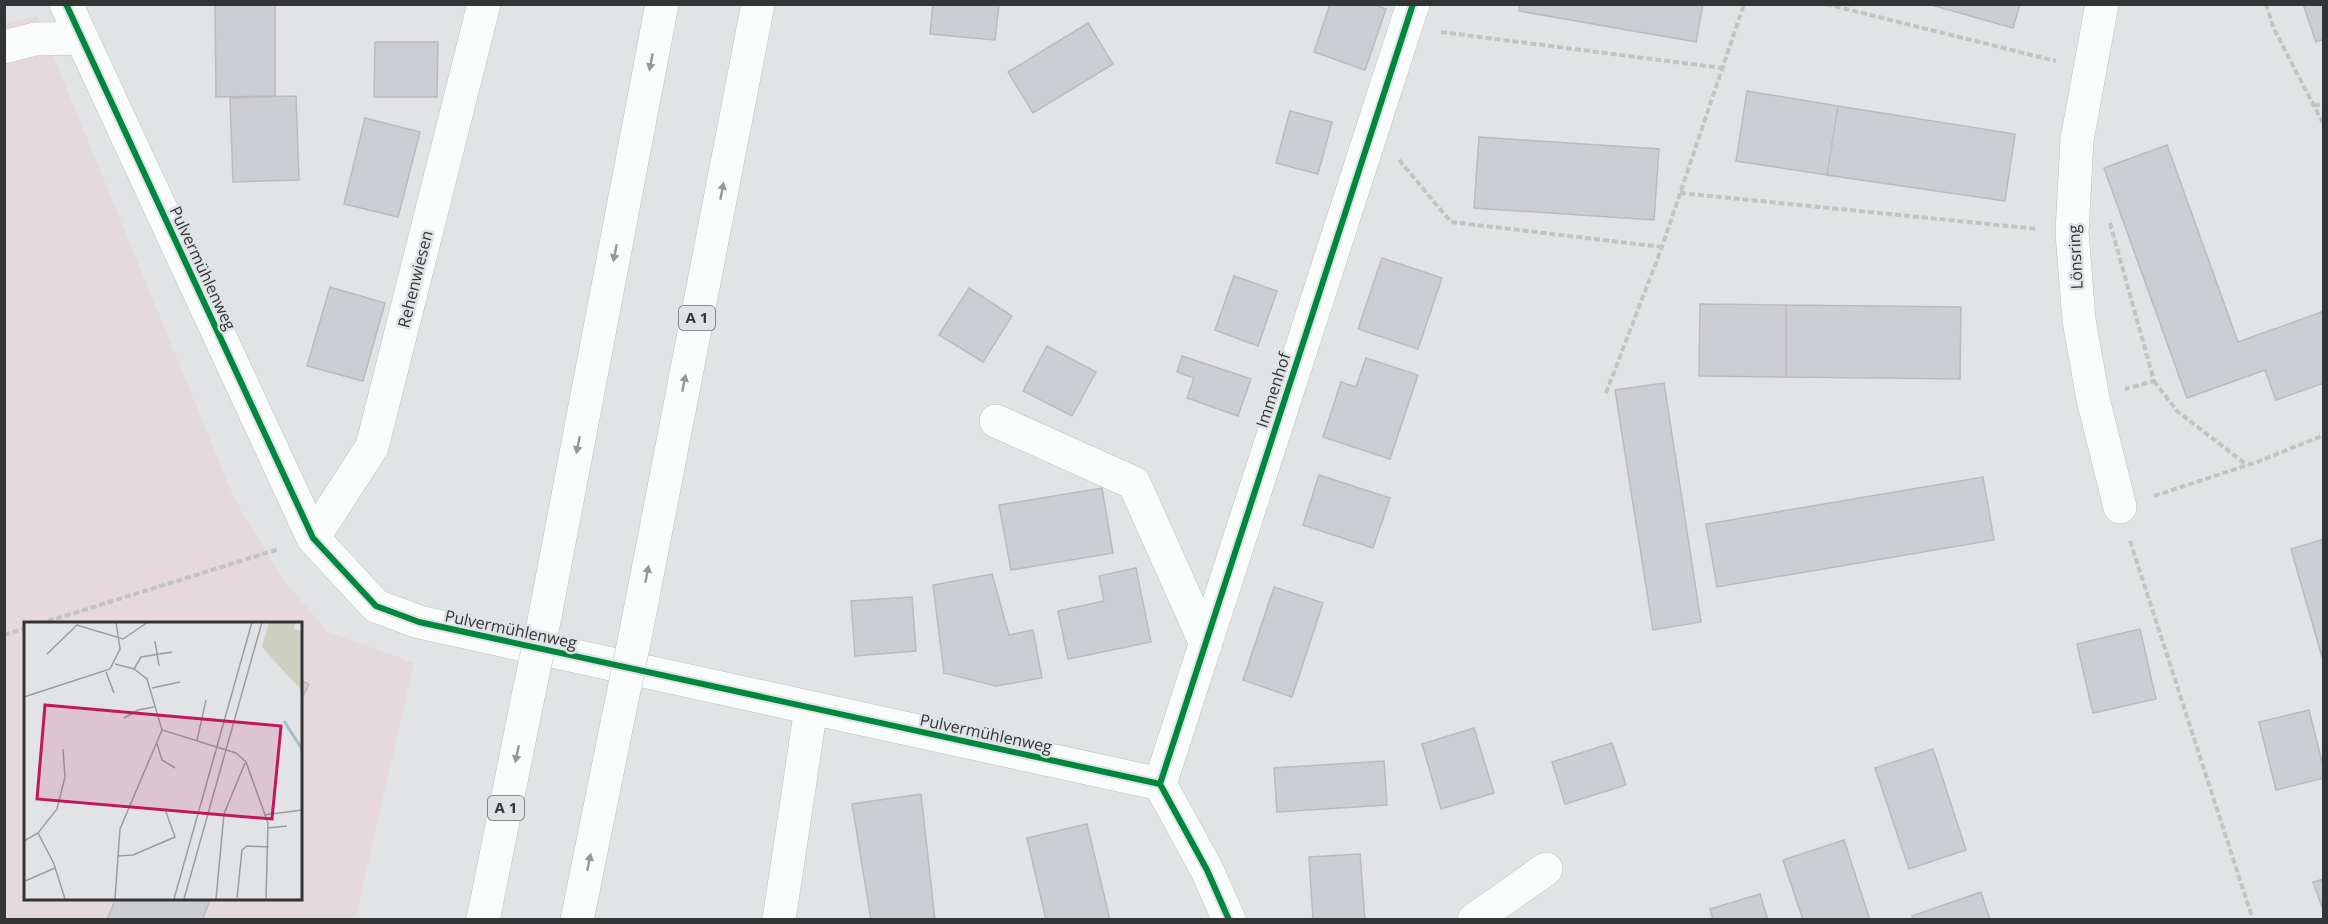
<svg xmlns="http://www.w3.org/2000/svg" width="2328" height="924" font-family="'Open Sans',sans-serif">
  <style>
    .commercial { fill: #e6d9dd; fill-rule: evenodd }
    .building { fill: #cdcdd4; stroke: #babbbd; stroke-width: 1.5 }
    .lines { fill: none; stroke-linecap: round; stroke-linejoin: round }
    .minor-casing { stroke: #bec0c1; stroke-width: 34 }
    .highway-casing { stroke: #bec0c1; stroke-width: 34 }
    .path { stroke: #c2c3c3; stroke-width: 4; stroke-dasharray: 6 3; stroke-linecap: butt }
    .minor { stroke: #fafbfb; stroke-width: 33 }
    .highway { stroke: #fafbfb; stroke-width: 33 }
    .highway-bridge-casing { stroke: #bec0c1; stroke-width: 34; stroke-linecap: butt }
    .highway-bridge { stroke: #fafbfb; stroke-width: 33 }
    .cycleway-casing { stroke: #e0e3e6; stroke-width: 10 }
    .cycleway { stroke: #00873e; stroke-width: 6 }
    .oneway { fill: #969898 }
    .labels { text-anchor: middle; stroke-width: 5; stroke-linejoin: round; paint-order: stroke }
    .shield { fill: #e0e3e6; stroke: #67686a; stroke-width: 1.5 }
    .shield-label { font-size: 15px; font-weight: bold; fill: #333435 }
    .street-label { font-size: 16px; fill: #333435; stroke: #e0e3e6 }
    .inset-river { fill: none; stroke: #a7bcc9; stroke-width: 3 }
    .inset-road { fill: none; stroke: #9b9d9f; stroke-width: 1.5 }
    .view { fill: #c2185b; fill-opacity: 0.15; stroke: #c2185b; stroke-width: 3 }
    .inset-edge { fill: none; stroke: #333435; stroke-width: 3 }
  </style>
  <rect width="100%" height="100%" fill="#e1e3e5"/>
  <!-- commercial -->
  <path class="commercial" d="M37,16L234,498L282,578L328,632L414,663L355,919H5L4,24ZM26,624H300V898H26Z"/>
  <!-- building -->
  <path class="building" d="M215,4H275V96L216,97Z
    M933,4H999L995,40L930,34Z
    M1330,4H1373L1386,9L1365,70L1314,52Z
    M1520,4H1703L1696,42L1519,11Z
    M1928,4H2020L2013,28Z
    M2303,4H2324V39L2316,42Z
    M1088,23L1113,64L1033,113L1008,72Z
    M375,42H438L437,97H374Z
    M1747,91L1838,106L1827,175L1736,161Z
    M296,96L299,180L233,182L230,98Z
    M1838,106L2015,134L2005,201L1827,175Z
    M1290,111L1332,122L1318,174L1276,163Z
    M365,118L420,132L398,217L344,204Z
    M1479,137L1659,149L1654,220L1474,208Z
    M2167,145L2238,342L2324,311V383L2276,400L2265,370L2187,398L2104,168Z
    M1382,258L1442,278L1418,349L1358,329Z
    M1234,276L1277,291L1258,346L1215,330Z
    M330,287L385,303L363,381L307,366Z
    M969,288L1012,316L983,362L939,335Z
    M1700,304L1786,305V377L1699,376Z
    M1786,305L1961,307L1960,379L1786,377Z
    M1047,346L1096,372L1072,416L1023,391Z
    M1182,356L1251,379L1238,416L1187,398L1194,378L1177,372Z
    M1366,358L1418,375L1390,459L1323,437L1341,382L1356,387Z
    M1664,383L1701,622L1653,630L1615,390Z
    M1319,475L1390,498L1373,548L1303,525Z
    M1983,477L1994,540L1717,587L1706,524Z
    M1102,488L1113,553L1011,570L999,505Z
    M2324,539V657H2322L2291,549Z
    M1136,568L1151,642L1068,659L1058,611L1104,601L1099,576Z
    M992,574L1009,635L1033,630L1042,678L996,686L944,673L933,585Z
    M1274,587L1323,603L1292,697L1243,680Z
    M912,597L916,651L855,656L851,601Z
    M2140,629L2156,699L2093,713L2077,644Z
    M300,680L309,684L300,703Z
    M2309,710L2324,770V778L2276,790L2259,722Z
    M1474,728L1494,793L1441,809L1422,744Z
    M1612,743L1626,785L1565,804L1552,762Z
    M1933,749L1966,850L1909,869L1875,768Z
    M1384,761L1387,805L1277,812L1274,768Z
    M921,794L935,920H871L852,804Z
    M1087,824L1110,920H1046L1027,838Z
    M1844,840L1870,920H1803L1783,860Z
    M1360,854L1365,920H1313L1309,857Z
    M2324,879V912L2313,882Z
    M1981,892L1990,920H1913L1912,916Z
    M1760,894L1768,920H1713L1710,909Z
    M116,898H211L202,920H107Z"/>
  <g class="lines">
    <defs>
      <path id="minor" d="M66,4L313,538L376,606L419,622L1160,784L1207,870L1229,920
        M2102,4L2077,140L2072,232L2079,320L2093,399L2120,507
        M4,47L35,39L82,38
        M996,421L1134,483L1206,644
        M313,538L372,447L484,4
        M1160,784L1413,4
        M779,920L811,708
        M1474,920L1546,869"/>
      <path id="highway" d="M545,616L662,4
        M636,632L758,4
        M483,920L528,697
        M577,920L619,714"/>
    </defs>
    <!-- minor casing -->
    <use href="#minor" class="minor-casing"/>
    <!-- highway casing -->
    <use href="#highway" class="highway-casing"/>
    <!-- path -->
    <path class="path" d="M1826,4L2056,61
      M2266,4L2274,29L2324,125
      M1441,32L1722,68
      M2314,106L2324,103
      M1399,160L1451,222L1662,247
      M1680,193L2038,229
      M2110,223L2154,381L2125,389
      M2154,381L2177,411L2247,465
      M1606,393L1662,247L1744,4
      M2154,496L2257,462L2324,435
      M2130,541L2253,920
      M39,624L279,549
      M4,635L26,628"/>
    <!-- minor -->
    <use href="#minor" class="minor"/>
    <!-- highway -->
    <use href="#highway" class="highway"/>
    <defs>
      <path id="highway-bridge" d="M528,697L545,616
        M619,714L636,632"/>
    </defs>
    <!-- highway-bridge casing -->
    <use href="#highway-bridge" class="highway-bridge-casing"/>
    <!-- highway-bridge -->
    <use href="#highway-bridge" class="highway-bridge"/>
    <defs>
      <path id="cycleway" d="M66,4L313,538L376,606L419,622L1160,784L1207,870L1229,920
        M1160,784L1413,4"/>
    </defs>
    <!-- cycleway casing -->
    <use href="#cycleway" class="cycleway-casing"/>
    <!-- cycleway -->
    <use href="#cycleway" class="cycleway"/>
  </g>
  <!-- one-way arrows -->
  <defs><path id="oneway-solid" d="M-6-.8H1V-3.2L6.5 0L1 3.2V.8H-6Z" transform="scale(1.5)"/></defs>
  <g class="oneway">
    <use href="#oneway-solid" transform="translate(651 62) rotate(101)"/>
    <use href="#oneway-solid" transform="translate(722 191) rotate(-79)"/>
    <use href="#oneway-solid" transform="translate(615 253) rotate(101)"/>
    <use href="#oneway-solid" transform="translate(684 383) rotate(-79)"/>
    <use href="#oneway-solid" transform="translate(578 445) rotate(101)"/>
    <use href="#oneway-solid" transform="translate(647 574) rotate(-79)"/>
    <use href="#oneway-solid" transform="translate(517 754) rotate(102)"/>
    <use href="#oneway-solid" transform="translate(589 862) rotate(-78)"/>
  </g>
  <g class="labels">
    <!-- shield labels -->
    <g class="shield">
      <rect x="679" y="306" width="36" height="24" rx="4.5"/>
      <rect x="488" y="796" width="36" height="24" rx="4.5"/>
    </g>
    <g class="shield-label">
      <text x="697" y="323">A 1</text>
      <text x="506" y="813">A 1</text>
    </g>
    <!-- street labels -->
    <g class="street-label">
      <text transform="translate(2075 257) rotate(-93)" y="6">Lönsring</text>
      <text transform="translate(203 268) rotate(65)" y="6">Pulvermühlenweg</text>
      <text transform="translate(415 279) rotate(-76)" y="6">Rehenwiesen</text>
      <text transform="translate(1273 390) rotate(-72)" y="6">Immenhof</text>
      <text transform="translate(511 629) rotate(12)" y="6">Pulvermühlenweg</text>
      <text transform="translate(986 733) rotate(12)" y="6">Pulvermühlenweg</text>
    </g>
  </g>
  <!-- overview -->
  <g transform="translate(24 622)">
    <rect width="278" height="278" fill="#e1e3e5"/>
    <path d="M245,0H271L270,7L277,9V68L238,25Z" fill="#cdcfc1"/>
    <path class="inset-river" d="M260,99L278,127"/>
    <path class="inset-road" d="M131,19L135,44M23,32L53,3L99,17L124,0M91,42L110,47L123,57L138,108L212,131L222,140L244,201L242,277M110,47L117,35L148,30M82,50L90,71M128,66L156,60M0,75L86,47L96,27L92,0M100,96L114,88L130,85M173,118L182,78M133,122L138,138L151,146M240,193L278,188M244,206L263,204M14,211L30,242L41,277M0,219L14,211L33,187L41,155L39,127M94,234L109,233L151,215L141,187M1,259L31,246M213,276L218,228L223,224L245,225M91,277L96,207L138,108M150,277L228,0M160,277L238,0M192,277L200,192L221,141"/>
    <path class="view" d="M21,83L257,104L248,197L13,177Z"/>
    <rect width="278" height="278" class="inset-edge"/>
  </g>
  <!-- border -->
  <rect width="2328" height="924" fill="none" stroke="#333435" stroke-width="12"/>
</svg>
